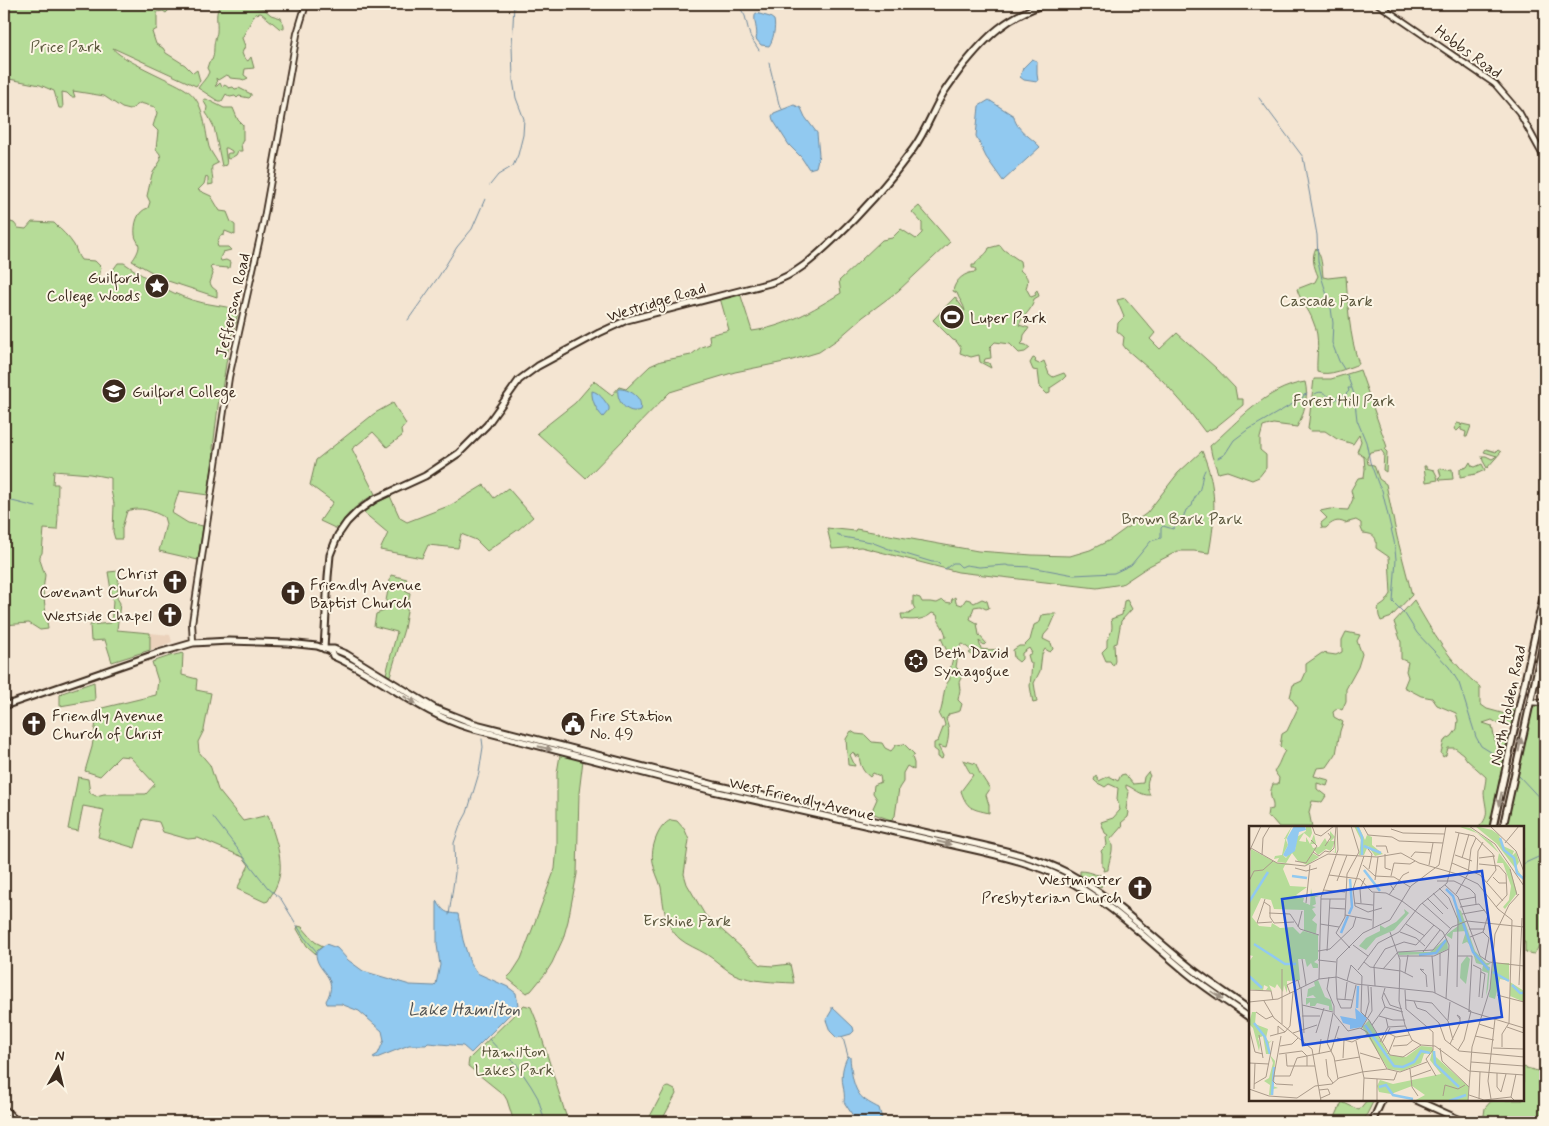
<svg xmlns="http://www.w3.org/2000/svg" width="1549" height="1126" font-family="Mynerve,sans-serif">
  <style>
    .built { fill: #ebd2bc }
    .green { fill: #b6dc98; stroke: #78835b }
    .water { fill: #91c9f0; stroke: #6f899c }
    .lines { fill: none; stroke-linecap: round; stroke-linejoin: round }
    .stream { stroke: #6f899c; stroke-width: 1 }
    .minor-casing { stroke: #3b2a1e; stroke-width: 8 }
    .major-casing { stroke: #3b2a1e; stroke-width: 9 }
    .minor { stroke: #fcf5e5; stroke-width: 4.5 }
    .major { stroke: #fcf5e5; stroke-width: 5 }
    .oneway { fill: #9c9082 }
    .labels { text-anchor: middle; stroke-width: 4; stroke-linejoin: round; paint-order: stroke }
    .park-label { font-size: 16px; fill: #5a563c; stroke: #fcf5e5 }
    .street-label { font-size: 16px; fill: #3b2a1e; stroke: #fcf5e5 }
    .poi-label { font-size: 16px; fill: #3b2a1e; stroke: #fcf5e5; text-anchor: start }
    .water-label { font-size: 18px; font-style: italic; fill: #505252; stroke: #fcf5e5 }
    .inset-river { fill: none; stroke: #91c9f0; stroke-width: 2.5 }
    .inset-road { fill: none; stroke: #aa9a8a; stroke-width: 1 }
    .view { fill: #1d4ed8; fill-opacity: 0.15; stroke: #1d4ed8; stroke-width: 2.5 }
    .inset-edge { fill: none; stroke: #3b2a1e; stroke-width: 2.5 }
  </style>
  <rect width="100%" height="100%" fill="#f4e5d2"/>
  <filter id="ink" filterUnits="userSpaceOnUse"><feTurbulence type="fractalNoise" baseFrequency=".02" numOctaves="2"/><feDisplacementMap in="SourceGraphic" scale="10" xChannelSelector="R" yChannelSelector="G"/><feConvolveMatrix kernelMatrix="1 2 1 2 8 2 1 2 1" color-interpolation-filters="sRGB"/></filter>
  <g filter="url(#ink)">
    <!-- built -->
    <path class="built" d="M150,633L170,635L172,642L150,650Z"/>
    <!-- green -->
    <path class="green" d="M4,4H130C142,10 157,4 169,10L166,13L163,11L157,12V29L152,32L156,44L163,48L166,53L185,65L193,73L197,70L200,81L196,86L113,48C117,58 173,81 185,89C205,101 204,126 209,147C211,153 215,157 218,163L212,166C211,170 213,178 213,184L208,185V178L206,177L204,184L198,190L211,196L220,211L227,212L231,222L235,225V235L225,231L224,235L220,236L217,244L218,247H228L231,250L223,252L220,258L221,261L226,260L230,262L229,268L215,267L212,265L210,267L213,274L210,283L212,287L217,291V297L168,281L132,261C135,257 139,251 139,246C139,242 135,239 135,235C134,224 137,211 148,208L150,202L147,196L152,174L161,160L160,154L156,149L158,131L153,126L157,113L155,107L140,103L130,110L122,108L104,96L73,91L75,97H71L67,93L62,92L63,108H59L54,91L40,85L4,78Z
      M221,4H237L264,9L271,15L281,18L284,25V29L279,28L261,13L255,14L242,38L245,46L242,53L244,58L248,61L251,57L254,68L245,69L244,75L248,78L244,80L241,79L230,78L229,76L226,75L218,80L216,78L217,84L215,86H217L220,83L222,87L225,85L229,88L233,87L235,89L239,88L251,94V96L249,98L239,96L237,98L235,96L230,97L226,94L222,101H218L198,88C202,82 207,78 209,72L207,68L209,62L212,60C215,53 213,47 215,40C215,37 217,34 217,32C218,22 214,12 221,4Z
      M206,99L224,108H233L238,120L243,125V140L241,144L242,151H238L236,155L229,159L227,158V154L229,153H232V151L227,148H225L227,165L222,166L214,127C211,122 210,118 206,113L207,107L203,100Z
      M919,206L950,242L898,291L863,317L838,339L819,352L789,361L735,372L670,392L586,478L537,433L575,403L594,381L612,395L619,387L626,389L650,366L661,361L691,355L701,347L710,344L709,335L729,330L720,298L740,293L752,331C785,327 813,310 841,293L839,281L882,240L892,238L901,229L916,239L922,233V223L912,212Z
      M4,220L14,223L18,228L26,229L32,222L54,223C61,230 69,237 74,245C77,251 77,255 81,260L95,261L101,267L99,279L104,282L118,263H124C146,278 167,292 192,300C207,305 223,305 238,310L236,323L230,339L222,389L219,398L213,448L214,454L208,495L179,491L172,513L188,523L203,526L198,560L159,551L166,524L164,517C153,511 140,506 127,511L122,528V539H115L113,532L114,504L111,490V478L90,474L54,471L53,484H58C57,500 59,515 57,530L44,529L42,553L40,556V560L45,575L43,591L48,629L40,630L29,623L4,625Z
      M1000,245L1004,250L1020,261L1021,267L1020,270C1026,276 1030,278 1026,288L1031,297L1036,295L1035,292L1037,290L1039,296L1034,299C1032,312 1023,314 1019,325L1029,328L1024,335L1023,342L1021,344L1026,345L1030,348L1025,352L1019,353L1010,344L995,342L990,347L991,358L985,359L984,362L989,363L991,368L980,362L979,355L971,357L960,353L961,348L956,341L953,340L933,320L955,297L965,311C964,304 959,300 957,293L953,291C955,280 965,272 976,272L975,268H972V265H975C978,257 987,256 989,248Z
      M1316,248C1322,257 1322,266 1323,277L1328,278L1346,276C1348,306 1349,335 1359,364C1347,368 1329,377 1317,372C1316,354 1321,339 1313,321C1309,309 1300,301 1297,289L1315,282L1318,276C1314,267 1311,257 1316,248Z
      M1125,298L1155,333L1150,339L1160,349L1177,333L1216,368L1235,388L1237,399H1243V405L1216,427L1205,432L1186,407L1163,381L1126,349L1123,345L1124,337L1117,331L1118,323L1124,317L1117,300Z
      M1033,358L1036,359L1035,362L1039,364L1044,361L1049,374L1053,377L1064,373L1066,376L1062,380L1050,388V393L1047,394L1040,387L1038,371L1033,370L1030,363Z
      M1360,370L1387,447L1385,450L1387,452L1386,472L1383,470L1384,454L1381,450L1370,452L1367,458L1368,464L1374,465L1379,479L1386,484L1397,537L1412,595L1390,618H1389L1381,621L1379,616L1378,608L1385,603L1391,594L1389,557L1376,548C1377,537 1375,534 1363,533L1361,528V523L1356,520L1345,523C1337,519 1332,522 1326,528H1322L1321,523L1327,518L1320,511L1330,509L1348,510L1353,499L1351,490L1358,478L1364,477L1365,469L1364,457L1357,452L1361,441L1359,435L1353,444L1337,439L1325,431H1311L1308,429L1314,379H1331Z
      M1305,382C1309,396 1304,414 1297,427L1273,424L1263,427L1260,438V450L1266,455V468L1259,477L1252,480L1227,471L1218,473L1212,456L1210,446C1239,421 1265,388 1305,382Z
      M393,403L406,424L401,430L402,436L387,447L373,432L352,449L375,494C359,503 348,512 338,528H335L320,521L333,502L310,485L316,460L375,413Z
      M1457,423L1461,424V426L1462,424L1471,426L1467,437H1465L1466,432L1461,430V427L1457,431L1454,429Z
      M1486,449L1496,452L1498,450L1501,452L1487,468L1483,461L1482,456H1486L1492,459L1497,456L1484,452Z
      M1202,451C1217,487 1216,515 1209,553L1194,551H1178L1149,566L1122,584L1097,588L958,572L861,547L832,549L827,528L855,531L856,529L978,551L1032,555L1070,556L1090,550L1110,540L1147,513L1178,473Z
      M1470,462L1472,466L1475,467L1482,464L1485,470L1476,474L1460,477V469L1467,467Z
      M1424,466H1426V468L1434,470L1437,476L1438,480L1426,482Z
      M1441,468L1446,470L1452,469L1453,479L1440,480L1439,477L1441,476L1439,469Z
      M484,485L494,498L508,488L533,517L519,529L487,551L476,540L461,534L458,548L428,545L422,558L380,550L388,533L363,512L371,506L390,496L400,518L407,522L451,505Z
      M119,571L117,598L120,603L117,630L150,633V650L112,662L105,640L91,641L90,625L111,623L113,602L108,572Z
      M391,575L407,579L405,590L410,593L404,629L390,676L386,674L397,632L374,626L376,614L384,611Z
      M913,596L920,598L922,602H930L937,603L943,600L945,602L951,603L952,599L955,597L956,603L962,605L966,599L970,600L974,603L982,599L987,601L989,608L986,609L980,606L974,607L970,619L977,623L979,635L986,643L984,645L979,641L981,649C990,651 996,647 1005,653L1001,657L998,655L994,657L983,654L980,657L973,656L969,653L972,651L963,644L960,645L961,652L958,655L956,667L963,674L959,682L960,690L958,700L962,704L960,711L949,714L946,719C950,728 949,738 946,748L938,746L943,756L942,759L938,757V752L934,749V743L938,741L943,728L945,725L943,718L941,719L939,715C945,703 941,690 950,679L949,674L953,658L952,654L946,649L941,638L946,637C945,628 938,623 937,615L932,613C925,620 912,621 902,619L901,614H909L915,609L913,605Z
      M1127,600L1132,609L1121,621L1117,643L1114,644L1115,661L1113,666L1110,661H1106L1102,652L1107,647V640C1112,632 1113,628 1111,619L1122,615L1124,601Z
      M1414,600C1432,632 1451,664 1480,687V704L1487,709L1509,715L1513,708L1516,709L1515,718L1510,726L1499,724L1492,720L1483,723L1492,726L1495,741L1503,740L1507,734H1510L1508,743L1505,746V753L1490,827H1479C1491,815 1485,808 1484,793C1484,788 1486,782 1486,777L1467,760L1463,754L1455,748H1448L1446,755L1443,757L1441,753L1444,741L1452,736L1457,729L1458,720L1456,713L1437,705L1432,698L1421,696L1404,687L1408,677L1406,671L1408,662L1401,659V642L1394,622Z
      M1049,614H1056L1050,628L1044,635L1043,639L1051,643L1053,649L1050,652L1045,649L1042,654L1040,671L1034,683L1037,702L1033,703L1030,686L1032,663L1030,662L1028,655L1032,653L1029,648L1022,653V659L1019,662L1014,658L1013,650L1019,646H1024L1030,640L1034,625L1040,622L1042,615Z
      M1346,632L1360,635L1357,641L1362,654L1358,667L1346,689V701L1342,710L1338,708L1333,712L1334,717L1343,722L1340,731L1336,754L1327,767L1317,768L1314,776L1329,780L1327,786L1317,783V789L1326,796L1322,802L1312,801L1309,812L1312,827H1279L1273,820L1267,816L1268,810L1273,809C1274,798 1267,798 1273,784H1278L1279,778L1274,771C1280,764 1280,758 1285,751L1280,746L1282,734L1287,731L1298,708L1290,697L1293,685L1302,681L1306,672V664L1322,653L1336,655L1342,652V640Z
      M183,653L182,675L197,679L196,690L211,693L204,730L198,742L199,752L210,765L218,790L243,821L268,815C274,836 286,862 277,884C275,890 271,895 268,901L265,902L237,889L249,865L243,857L198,838L188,839L163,832L159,822L143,819L135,848L98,837L104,810L83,806L78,831L68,829L78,777L88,779L90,793L96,796L104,794H146L155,784L130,757L120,756L100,776L85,771L92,747L98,709L156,695L158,681L152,662L170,656Z
      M94,682L95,700L60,706V695L62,693Z
      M1539,704L1545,705V934C1540,941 1539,948 1534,954L1525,952V942H1523V945V827H1506L1532,708L1535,705Z
      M851,731L856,734L865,735L872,742L882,743L885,748L891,751L896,745L904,744L915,755L912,757L914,763V770L907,766L903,773V782L899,788L895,816L891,820L874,814L873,808L877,799L873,793L874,785L881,782L880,776L873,773L870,777C862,771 860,765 859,755L856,757L853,752L850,755L855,766L848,765L846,739Z
      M560,755L583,760L579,793L577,874L568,921L563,939L552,963L545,974L531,991L526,993L507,978L512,973L521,959L555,869L557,846V773Z
      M963,760L976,764L979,772L990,789L986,795L989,805V813C972,809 967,809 961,791L973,775C969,773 966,765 963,760Z
      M1148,772L1150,776C1146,781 1147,789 1150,795C1141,796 1134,788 1126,785V788L1129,792L1126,809L1129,812L1128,817L1121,823L1123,825L1110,840C1116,849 1108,860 1108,870L1103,871L1104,867H1102V854L1101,851L1107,845L1106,838L1108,835L1105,833L1101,822L1113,818L1120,810L1117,799L1118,788L1109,784L1105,787C1101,784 1097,784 1094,780L1096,775L1099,781L1109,776L1118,781L1121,775L1125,774L1133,784L1143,783L1144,777Z
      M671,820L677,821L685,830L689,840L684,874L687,884L705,915L761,965L773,966L790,964L794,983C775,982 752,982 734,974C724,969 716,960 706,954C698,949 687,945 680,939C664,925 664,907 661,887C659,879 654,871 653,862C650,849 658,825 671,820Z
      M1080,871C1089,871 1093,875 1101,875L1103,883L1101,887C1094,882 1087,879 1080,875Z
      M298,926L302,927L315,942L323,946L316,952V954L307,946L297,929Z
      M524,1005L531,1007L537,1022L568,1122H514L507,1100L504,1095L468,1066L469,1059Z
      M1523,1067L1545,1073V1122H1483L1485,1108L1492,1100H1523Z
      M669,1087L675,1090L676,1094L661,1122H647L665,1088Z
      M1367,1100H1374L1363,1122H1333L1342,1102L1359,1110Z"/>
    <!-- water -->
    <path class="water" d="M756,13L770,17L774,20C776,27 773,41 769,46L761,45L756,39C759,30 752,20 756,13Z
      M1032,59L1037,61V74L1038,81L1037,82L1024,80L1020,77L1023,68Z
      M989,100L1014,116C1015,130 1033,138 1040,147L1003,181L986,157L976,136L979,106Z
      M794,105L801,108L805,117L817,133L819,155L816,167L809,169L801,157L789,145L773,120L772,116L774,113Z
      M618,389C629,388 644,398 640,410C628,415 616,402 618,389Z
      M592,391C599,392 605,401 609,407V410L603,417C597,411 591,400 592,391Z
      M437,901C444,912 445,913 458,914L463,940L470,963L477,973L508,987L516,993L518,1006L471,1053L463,1046L428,1043L426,1045H409L374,1059L373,1057L378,1054L384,1040L382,1031L359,1011L341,1004H327L326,1001C341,975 315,973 316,952L326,944L337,948L348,960L363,971L410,985L434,986L436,984L440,965L437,945Z
      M832,1007L853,1027L854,1031L851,1034L837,1038L830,1031L826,1020L832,1010Z
      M848,1056L850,1057C851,1068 852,1084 859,1094C863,1100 873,1105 879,1108L883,1122H857L844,1102C845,1096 844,1092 843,1085C841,1076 843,1064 848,1056Z"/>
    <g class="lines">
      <!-- stream -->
      <path class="stream" d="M738,4L745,16L750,36L759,50
        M769,63L779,104L782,109
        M1259,98L1303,157L1317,235L1318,261L1322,279L1331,308L1333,323L1332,343L1339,361L1344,369
        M490,185L498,175L513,166L518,155L523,135L524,119L516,98L513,80L512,45L514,4
        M408,320L439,276L457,247L472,229L485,199
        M1347,375L1354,394L1357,420L1366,442L1370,462L1379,486L1382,490L1394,541L1396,559L1393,602L1405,614L1417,633L1449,667L1459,683L1476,737L1481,746L1502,759
        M1315,394C1322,389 1327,395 1333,400L1337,399L1339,395L1344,396L1349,391L1348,388H1351
        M1218,458L1225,454L1234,440L1246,431L1289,406L1302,399L1304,395L1307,394
        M4,503L12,501L36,507
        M837,534L843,537L871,542L889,549L932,562H938L945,569L953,563H957L961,567L966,565L979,567L1006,565L1010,566L1031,567L1074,575L1114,573L1131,565L1151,541L1161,538V528L1163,526L1173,529L1175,526L1177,518H1183L1186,510L1192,506C1194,497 1196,497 1199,491C1202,484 1201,477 1205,470
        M1519,776L1545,804
        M213,817L268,888L281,899L304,937L317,952
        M1523,864L1545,854
        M449,915L455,873L454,843L460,826L467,813L479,773L483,747L482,739
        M843,1038L848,1056
        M489,1039L500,1051L515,1062L531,1086L538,1098L545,1122"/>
      <defs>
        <path id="minor" d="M1378,4L1495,84L1519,112L1545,159
          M193,643L192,623L229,377L263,224L297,34L306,4
          M1530,702L1545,703"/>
        <path id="major" d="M324,649L328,577L330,555L338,535L347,522L357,512L375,499L425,476L459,453L487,425L519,380L538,366L599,333L627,320L770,283C796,275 814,258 833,240C862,213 889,182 913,149C926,131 933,110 944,92C950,83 956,75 962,67C987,36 1006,17 1045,4
          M327,649H334L346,654L434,708L472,723L715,785L981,845C1011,852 1041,859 1068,873C1114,898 1150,936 1191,968C1210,983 1231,996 1250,1010
          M4,706L155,654L193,643L229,641L288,643L317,646L331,651L333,656C381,677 420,713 470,728L713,791L980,851C1009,858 1037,865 1063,878C1109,901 1146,939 1185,971C1205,988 1228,1002 1250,1018
          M1493,827L1545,589
          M1503,827L1545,636
          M1416,1100L1465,1122
          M4,1109L17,1122
          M1372,1122L1382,1100"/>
      </defs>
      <!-- minor casing -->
      <use href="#minor" class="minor-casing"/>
      <!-- major casing -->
      <use href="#major" class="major-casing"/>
      <!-- minor -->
      <use href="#minor" class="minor"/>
      <!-- major -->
      <use href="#major" class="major"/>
    </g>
    <!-- one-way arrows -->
    <defs><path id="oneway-solid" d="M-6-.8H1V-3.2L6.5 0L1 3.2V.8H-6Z" transform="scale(1.25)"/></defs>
    <g class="oneway">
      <use href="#oneway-solid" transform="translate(410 700) rotate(31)"/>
      <use href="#oneway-solid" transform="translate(1520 745) rotate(-78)"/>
      <use href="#oneway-solid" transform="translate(545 748) rotate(14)"/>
      <use href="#oneway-solid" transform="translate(1500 799) rotate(102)"/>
      <use href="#oneway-solid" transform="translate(944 843) rotate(13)"/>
      <use href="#oneway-solid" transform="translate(1217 995) rotate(34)"/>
    </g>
  </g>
  <!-- icons -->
  <defs>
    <symbol id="sight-disc" viewBox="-11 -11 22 22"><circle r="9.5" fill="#3b2a1e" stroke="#fcf5e5"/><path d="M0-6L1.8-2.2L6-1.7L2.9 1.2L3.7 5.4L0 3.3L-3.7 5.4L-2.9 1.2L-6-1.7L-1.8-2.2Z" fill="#fff"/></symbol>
    <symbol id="stadium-disc" viewBox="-11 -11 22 22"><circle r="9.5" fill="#3b2a1e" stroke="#fcf5e5"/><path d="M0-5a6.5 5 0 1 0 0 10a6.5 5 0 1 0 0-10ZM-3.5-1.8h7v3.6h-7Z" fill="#fff"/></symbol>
    <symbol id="university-disc" viewBox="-11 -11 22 22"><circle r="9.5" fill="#3b2a1e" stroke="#fcf5e5"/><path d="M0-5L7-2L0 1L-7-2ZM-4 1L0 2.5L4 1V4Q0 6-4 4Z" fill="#fff"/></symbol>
    <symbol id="church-disc" viewBox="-11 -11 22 22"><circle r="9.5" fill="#3b2a1e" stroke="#fcf5e5"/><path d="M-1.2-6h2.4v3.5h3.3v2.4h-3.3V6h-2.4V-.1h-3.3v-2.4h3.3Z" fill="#fff"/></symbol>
    <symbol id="synagogue-disc" viewBox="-11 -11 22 22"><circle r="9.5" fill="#3b2a1e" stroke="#fcf5e5"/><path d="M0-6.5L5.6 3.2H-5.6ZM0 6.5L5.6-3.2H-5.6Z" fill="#fff"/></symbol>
    <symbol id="civic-disc" viewBox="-11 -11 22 22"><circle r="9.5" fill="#3b2a1e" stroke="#fcf5e5"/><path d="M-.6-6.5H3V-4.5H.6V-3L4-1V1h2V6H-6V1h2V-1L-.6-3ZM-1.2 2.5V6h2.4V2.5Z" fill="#fff"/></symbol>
  </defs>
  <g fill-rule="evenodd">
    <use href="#sight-disc" x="143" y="272" width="28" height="28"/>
    <use href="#stadium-disc" x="938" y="303" width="28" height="28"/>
    <use href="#university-disc" x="100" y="377" width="28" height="28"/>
    <use href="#church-disc" x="161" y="568" width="28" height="28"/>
    <use href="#church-disc" x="279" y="579" width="28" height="28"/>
    <use href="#church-disc" x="156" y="601" width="28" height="28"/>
    <use href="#synagogue-disc" x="902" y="647" width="28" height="28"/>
    <use href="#church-disc" x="20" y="710" width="28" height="28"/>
    <use href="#civic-disc" x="559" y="710" width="28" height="28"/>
    <use href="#church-disc" x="1126" y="874" width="28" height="28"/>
  </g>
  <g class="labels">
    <!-- park labels -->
    <g class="park-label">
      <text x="66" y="52">Price Park</text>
      <text x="1326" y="306">Cascade Park</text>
      <text x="1344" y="406">Forest Hill Park</text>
      <text x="1182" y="524">Brown Bark Park</text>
      <text x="687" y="926">Erskine Park</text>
      <text x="514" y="1057">Hamilton<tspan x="514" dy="18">Lakes Park</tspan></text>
    </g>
    <!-- street labels -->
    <g class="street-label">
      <text transform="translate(1469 51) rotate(36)" y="6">Hobbs Road</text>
      <text transform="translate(656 301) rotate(-17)" y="6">Westridge Road</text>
      <text transform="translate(232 305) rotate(-77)" y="6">Jefferson Road</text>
      <text transform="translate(1507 705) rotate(-78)" y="6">North Holden Road</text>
      <text transform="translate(802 798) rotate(13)" y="6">West Friendly Avenue</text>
    </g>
    <!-- poi labels -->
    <g class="poi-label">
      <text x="140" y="283" text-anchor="end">Guilford<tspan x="140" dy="18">College Woods</tspan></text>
      <text x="970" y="323">Luper Park</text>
      <text x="132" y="397">Guilford College</text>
      <text x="158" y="579" text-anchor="end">Christ<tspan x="158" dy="18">Covenant Church</tspan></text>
      <text x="310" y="590">Friendly Avenue<tspan x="310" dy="18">Baptist Church</tspan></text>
      <text x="152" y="621" text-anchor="end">Westside Chapel</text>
      <text x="934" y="658">Beth David<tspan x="934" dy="18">Synagogue</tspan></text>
      <text x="52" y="721">Friendly Avenue<tspan x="52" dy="18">Church of Christ</tspan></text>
      <text x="590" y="721">Fire Station<tspan x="590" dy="18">No. 49</tspan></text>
      <text x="1122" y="885" text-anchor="end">Westminster<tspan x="1122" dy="18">Presbyterian Church</tspan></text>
    </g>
    <!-- water labels -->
    <g class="water-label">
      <text x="464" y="1015">Lake Hamilton</text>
    </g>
  </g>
  <!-- overview -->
  <g transform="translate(1249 826)">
    <rect width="275" height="275" fill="#f4e5d2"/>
    <path d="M43,0L37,14L39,19L34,29L37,32L42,25L46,24L48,11L57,5V0H62L63,7L61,12L55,7L50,15L57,16V11L61,18L65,8L67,18H62L64,22L70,21L76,12L78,16L81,15V5L86,11L82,15H86L82,25L86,26L87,6V27L77,23L69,29L65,24L63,27L70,31L58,39L49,35L43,27L37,37L28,36L30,32L25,33L26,30L33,29L37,10L36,13H35ZM105,0L110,1L116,14L118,9L123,11V19L134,28L126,30L119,20L115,29H110L112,14ZM208,0L221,2L242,16L261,42L268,67L256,83L254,81L260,74L262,60L254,37H248L250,27L228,7ZM226,0L243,4L250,9L254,20L265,25L263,30L267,26L270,36L267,41L275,54L248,18ZM2,23L28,37L44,38L36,39L34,43L41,60L58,61L47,69L55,72L54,76L61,79L62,62L63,69L67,70L70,71H66L67,78L63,80L67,81L63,83L67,89L63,94L68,98L67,108L55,105V84L25,83L22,74L12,72L3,91L10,100L22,101L23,97L31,102L44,101L51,108L54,105L69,109V133L65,136L69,138V142H64L62,137L58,141L56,133H49L51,154L38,155V167L35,159L34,166L28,158L26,162L20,159L23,165L17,164L19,161L15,159L14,165L0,163V136L4,130L0,129ZM207,81L212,85L226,125L237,137H242L238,140L241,141L239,163L237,170L239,147L233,145L234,139L227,137L222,120L218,116L213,118L217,105L204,106L203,113L197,109L209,100ZM155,83L160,87L145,104L127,112L117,124L110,120L117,112L131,105V99L136,102L147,96L156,87ZM198,112L199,123L188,128L150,129L149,126H181ZM218,130L221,133L217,158L211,152L212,138ZM244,137H260V155L251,153L246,173L240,171ZM69,154L76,171L82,174L84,185L80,184V180L68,177L66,180H61V176L57,179V172H67L64,169L58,171L59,163L66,160L65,156ZM261,156L275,165V176L261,170ZM3,186H7L6,198L19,203L17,212L20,216L23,214L20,217L21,228H17L14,210L9,212L11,219L10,225L4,202L0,198ZM120,194L140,229L157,231L172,220L183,221L187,231L220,261L219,275H165L176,269L163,260L142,268L130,266L128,260L131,254L144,258L192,248L181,234L183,226L175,228L172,237L153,245L139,243L113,201ZM21,229L26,235L24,260L29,262L24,263V269H20L21,259L15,255L20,252L24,237Z" fill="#b6dc98"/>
    <path d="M45,0H56L57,4L50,6L46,25L37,31L34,29L39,19L38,12ZM106,182L118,192L113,201L101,203V199L94,197L91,190L107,193Z" fill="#91c9f0"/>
    <path class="inset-river" d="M108,0L113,11V29M251,12L255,24L265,32L268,47L275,53M115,20L132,27M115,44L131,65M43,50L58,52M197,63L204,70L212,96M0,76L19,46M100,88L103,81L101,53M214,97L224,126L240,144M92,107L99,90M5,118L36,138H47M170,129L187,127L197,114M244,146L260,155M0,150L13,162M263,159L271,167H275M108,182L109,160M5,197L16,211L21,228M116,199L145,240L154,241L165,236L172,225L181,227M185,225L186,238L210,261M130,261L137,259L144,269L164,273M23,269L25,241M200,275L217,269"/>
    <path class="inset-road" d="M63,0L66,8L72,10L85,0M114,0L119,9L143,11L150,15L194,17M220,0L246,18L275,60M241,0L267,25L275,46M142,3L154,7L196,8M206,6L225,10L244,28L247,44L238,56M256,17L270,0M76,20L82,11L79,7M127,20H137L139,27M2,22L28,37L56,40L79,28L128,31L152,27L170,37L208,48L229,58L249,83L263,94L260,197L253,208V221M119,23L123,28L120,43M76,25L81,26L85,22L87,1M0,26L12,0M64,26L70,30L76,25M136,28V42L142,44M13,29L14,12L21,0M206,29L223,35M115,30L104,63L106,80L119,86L133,82M162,31L166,26L182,27M213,32L220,8M230,32L246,30M46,35L57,37L68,20L62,14M203,37L231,49L254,75M230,38L250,40L257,48L258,69L247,81M114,39L126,50L145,51L161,61M180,39L184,17M46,42L57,45L68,42M261,43L268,69M228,46L229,25L234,16M80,49L111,53L123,66L137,67L153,75L194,106L200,119L197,173M142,50L145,37L161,38L166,35M244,51L250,57H257M126,54L129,31M0,55L5,45L14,44L24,35M88,55L98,29M188,55H205L221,63L226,68L227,78M131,58H141L145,64M196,59L209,71L231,130L240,136L275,140M190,62L200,72L209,94L208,161M74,64L96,66M184,67L199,83M207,68L219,48L222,23L227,12M140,69L154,49L160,46M178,72L194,88M16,73L8,97L23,96M72,73H96M210,74L227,71M15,76L21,80V91L25,97L45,96M57,77L61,39M105,77L124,79M112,77L111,63L116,52M173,77L202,103M211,81L230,78L239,89L234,106L221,111M81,82L96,83M20,87L41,88L51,103L70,109M213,88L236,84M96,89L123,94M71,98L90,101M157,98L176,110M49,101L53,85M124,102L125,67M220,103H236M141,106L151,134L150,175L156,199L163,214L172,219M151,106L167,112L176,120M234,106L240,112L236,134M104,119L119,130M101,122L87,107L96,91L98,48L110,26L102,0M69,125L81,123L104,101L107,91M78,125L81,73M174,126L191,104M150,130H185L200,123M183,130L186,167M208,130H223L220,185M53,133L57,159M69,134L87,136M115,136L121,141L152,145L164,151M224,139L232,143L230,171M33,143V198M134,143L149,126L184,124L203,101L218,95L275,101M109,144L129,117L150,106L171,79L198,57L210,7M175,144L171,143L177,149L178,161M232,146L236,148L233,172M156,147L159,129M191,150V127M80,151L78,163L85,180V188L99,205L111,202L118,206L138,243L151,246L178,236M87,151L88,173L92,182H102L107,159M87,151L88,133L114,107L141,94L162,60L190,39L197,0M70,153L72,71L89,24L88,0M98,155L102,139L113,150L112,186L120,194L141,229L154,231L172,219L186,220L220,245L275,249M270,159L273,92M126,160L125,140L136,123L155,116L167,119L185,99M52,161L55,207M136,162L133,172L136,181L154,186M0,164L22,165L24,174M156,164L157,183L184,206V224L177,233L187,250M41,167L38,159L42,157L49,154L51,162M135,167L141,179L153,183M248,169L275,176M88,173L103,174M96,173L98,156M157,174L183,177L199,195L204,214M15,175L25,192L63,223L72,275M165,175L168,182L177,185L190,197L196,214L210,225L275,231M0,176L29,173L70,153L88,151L107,158L184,166L222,185M53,179L84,186M219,185L275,202M7,186L17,193L24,190M84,187L78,217L85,231L89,253M53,190H71M130,190L144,194H156M116,191L120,176L119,160M199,194L201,176M230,198L245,203M123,199L136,181M139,201L156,200M258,201L275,207M0,202L6,226L14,228M112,203L123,185L122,161M44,207L68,199M67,207L75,182M139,207L147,211L160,209M29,208V200L36,206M10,209L14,232M21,210L36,206L41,200L44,166M32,210L24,255L27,258L44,259M226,210L245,214M88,212L103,216L119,208M107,215L115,252L114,275M131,216L139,201L137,192M133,217L141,202M201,218L211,197V191L208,189L211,193M31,220L43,218L49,212M144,220L158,219L164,214M191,222L193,235L220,261M244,222L275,223M209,224L215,214L222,185M111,227L131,233M30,228L53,225L58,230V240M37,228L38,240H66M70,228L72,213M139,228L146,211M94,232L95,214M77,233L79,250L84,257M86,235L111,231M222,236L275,240M0,237L20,238M161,243L163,261L169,270M248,247V261L252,266M25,250H41L48,232L82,225L90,200M162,251L182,244M115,252L145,254L148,246M128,253V275M5,258L17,251L24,215M0,263L20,270L48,272L66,260L83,258L90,252L113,246L138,243M5,263L6,237M70,264L79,263L81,268L72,272M252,266L257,248M220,269L235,274L262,271L266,275M194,270L196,259L209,263L216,259M262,271L267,248M230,273L231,246M242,273L239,255L246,193M219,275L223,221L241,163L246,108L260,79L270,68"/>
    <path class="view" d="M233,45L253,191L54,219L33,73Z"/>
    <rect width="275" height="275" class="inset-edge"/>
  </g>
  <!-- margin -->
  <rect width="1549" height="1126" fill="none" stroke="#fcf5e5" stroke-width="20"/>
  <rect x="10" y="10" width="1529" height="1106" fill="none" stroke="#3b2a1e" stroke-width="2" filter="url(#ink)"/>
  <!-- north arrow -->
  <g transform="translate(58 1068) rotate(8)" stroke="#fcf5e5" stroke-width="4" paint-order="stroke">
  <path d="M0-4L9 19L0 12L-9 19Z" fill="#3b2a1e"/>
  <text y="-8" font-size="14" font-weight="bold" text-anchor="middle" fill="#3b2a1e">N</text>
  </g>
</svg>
